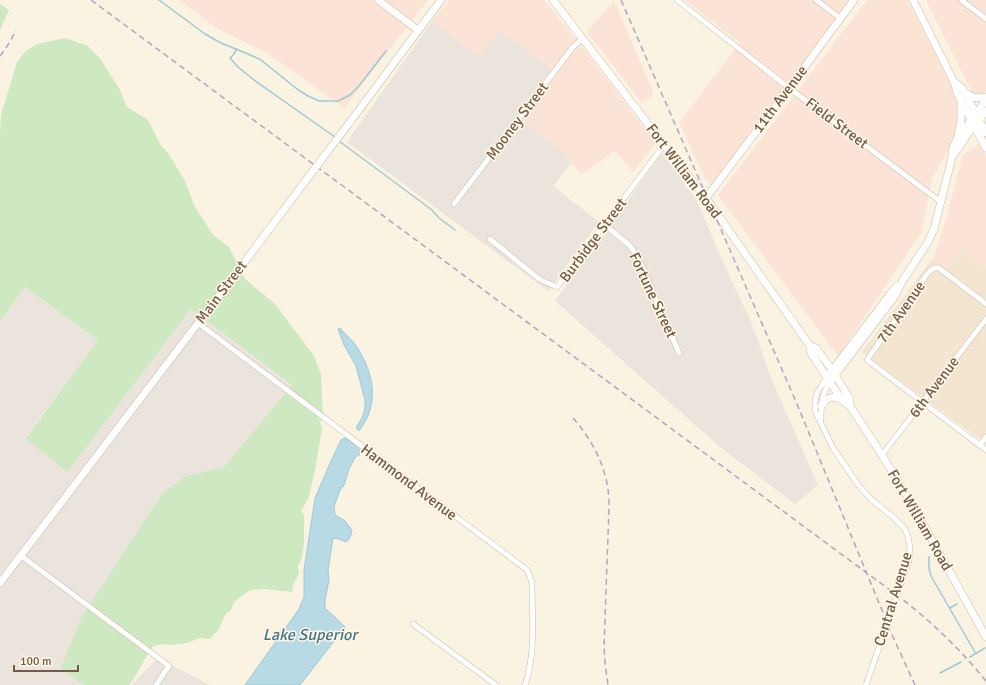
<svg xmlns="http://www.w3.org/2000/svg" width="986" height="685" font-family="Signika,sans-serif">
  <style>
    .residential { fill: #f3e5d0 }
    .commercial { fill: #fbe4d5 }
    .industrial { fill: #eae4dd }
    .green { fill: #cee8c1 }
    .water { fill: #b7dae4; stroke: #9ec9d5 }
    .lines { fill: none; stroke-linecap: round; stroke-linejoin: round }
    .stream { stroke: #9ec9d5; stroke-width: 1.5 }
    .street-casing { stroke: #ccbba9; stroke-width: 6 }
    .secondary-casing { stroke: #cfbca7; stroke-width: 8 }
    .street { stroke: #fff; stroke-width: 5 }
    .secondary { stroke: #fff; stroke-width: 7 }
    .rail { stroke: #b6a1c4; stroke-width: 1.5; stroke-dasharray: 6 4; stroke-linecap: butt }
    .street-bridge-casing { stroke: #ccbba9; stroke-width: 6; stroke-linecap: butt }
    .secondary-bridge-casing { stroke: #cfbca7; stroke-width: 8; stroke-linecap: butt }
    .street-bridge { stroke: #fff; stroke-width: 5 }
    .secondary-bridge { stroke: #fff; stroke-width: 7 }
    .labels { text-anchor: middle; stroke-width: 3; stroke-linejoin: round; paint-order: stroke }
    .street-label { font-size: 15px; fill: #725b49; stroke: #fff7e7 }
    .water-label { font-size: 16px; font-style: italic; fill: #447585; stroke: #fff7e7 }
  </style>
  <rect width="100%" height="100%" fill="#fbf3e2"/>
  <!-- residential -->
  <path class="residential" d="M961,249L986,268V444L862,352L933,258L947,268Z"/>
  <!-- commercial -->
  <path class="commercial" d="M179,0H428L344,108L266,52L216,28Z
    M449,0H544L575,38L656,143L633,172L615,151L581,175L562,151L516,117L551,70L499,31L479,57L432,21Z
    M614,0L654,94L642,103L587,32Z
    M685,0H809L810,1V0H850L712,184L705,179L679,123L740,43Z
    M867,0H907L968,115L932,179L922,232L838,356L718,195Z
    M926,0H986V91L983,95L972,92Z
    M980,144L986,155V268L961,249L947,269L933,259L945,223L963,155Z"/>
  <!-- industrial -->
  <path class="industrial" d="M432,21L479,56L499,31L552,69L516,117L562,151L571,163L553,186L599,222L548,291L347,142Z
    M662,153L697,201L730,278L750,319L771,378L818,485L795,504L720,447L555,301Z
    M25,287L98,340L26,437L67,471L191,309L292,385L224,467L186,476L73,678L85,685H0V323Z
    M158,658L210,685H131Z"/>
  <!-- green -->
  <path class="green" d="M0,4L9,10L0,30Z
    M65,38L88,46L99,57L119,88L127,107L148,120L161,146L168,153L185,181L194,205L213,235L229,247L245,279L275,304L314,356L321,374L323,418L320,423L322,428L316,465L309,497L301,511L304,515V543L302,558L298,566L299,573L293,585L292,592L264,589L250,590L234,602L231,610L225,615L219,629L210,639L200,638L187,643L170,645L162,644L153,646L144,660L142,665L133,680L129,685H85L73,678L61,668L81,618L163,493L186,476L224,467L292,385L191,309L67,472L26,438L98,340L25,287L0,322V135L1,115L17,62L26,51L37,44Z"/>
  <!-- water -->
  <path class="water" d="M340,328C345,334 350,338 355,344C367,362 376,384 371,406C370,410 369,414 367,418C365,422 362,427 359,431L356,428L363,416L365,407V400L356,366L344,345L338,329Z
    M345,438C351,441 356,445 360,450V454L358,456H356L349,469L344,485L340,490L334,507L335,515L345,521L352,530L350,538L346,542L339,539L333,538L328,570L329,580L325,600V608L345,627L300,685H245L299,609L304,597V570L315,498L332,459L340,442L341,440Z"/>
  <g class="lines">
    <!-- stream -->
    <path class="stream" d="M159,0L205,34L221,43L248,54L261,60L297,89L308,96L319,101H338L350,95L358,87L386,51
      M237,49L233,55L230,58L238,67L254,80L335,137
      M339,141L432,210L439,218L455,230
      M929,557V568L931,576L976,654
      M950,608L957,604
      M970,657L985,648
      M940,673L961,662"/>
    <defs>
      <path id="street" d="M677,0L789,88L941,202
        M816,0L840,18
        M961,0L986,19
        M454,204L573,47L582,39
        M604,224L629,245L633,250L642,266L679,353
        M490,239L539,279L557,287L664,145
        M986,304L939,268C933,267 931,270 927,274L867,360L986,450
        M198,323L527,570L530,577L532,583C532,617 536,653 525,685
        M827,377L817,393L815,402V411L833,448L859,486L871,499L893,517L904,528L908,536L910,548L909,561L905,572
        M821,420C821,405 821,395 830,382
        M980,445L986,437
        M882,455L986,319
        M20,555L169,666L156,685
        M413,624L496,685"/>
      <path id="secondary" d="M378,0L418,30
        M553,0L664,145L706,198L810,346L811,353L838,394L845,403L850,406L882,455L917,513L986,637
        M913,0L954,82L957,93L986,148
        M954,82L963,89L986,133
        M965,93L976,98L986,97
        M362,106L441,0
        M958,134L961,121V105
        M955,153L969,132L986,111
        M706,198L789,88L854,0
        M810,346L816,348L832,370L850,399V406
        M827,377L891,293L897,286
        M830,382L895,296L903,280L928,242L934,229L952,157L953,147L957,139L986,100
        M821,406C828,397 832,395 842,400
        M0,583L243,264"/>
    </defs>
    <!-- street casing -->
    <use href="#street" class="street-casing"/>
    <!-- secondary casing -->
    <use href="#secondary" class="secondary-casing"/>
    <!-- street -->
    <use href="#street" class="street"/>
    <!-- secondary -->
    <use href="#secondary" class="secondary"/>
    <!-- rail -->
    <path class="rail" d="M91,0L898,596C931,621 960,649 986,681
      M621,0L797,404L893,637L915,685
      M0,56L10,42L16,30
      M573,418C595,443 610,474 609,508L604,646L605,663L608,685"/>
    <defs>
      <path id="street-bridge" d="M866,685L905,572"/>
      <path id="secondary-bridge" d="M243,264L362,106"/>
    </defs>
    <!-- street-bridge casing -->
    <use href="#street-bridge" class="street-bridge-casing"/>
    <!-- secondary-bridge casing -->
    <use href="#secondary-bridge" class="secondary-bridge-casing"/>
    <!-- street-bridge -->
    <use href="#street-bridge" class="street-bridge"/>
    <!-- secondary-bridge -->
    <use href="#secondary-bridge" class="secondary-bridge"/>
  </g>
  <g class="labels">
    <!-- street labels -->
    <g class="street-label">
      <text transform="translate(780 99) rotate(-53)" y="5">11th Avenue</text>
      <text transform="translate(517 121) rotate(-53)" y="5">Mooney Street</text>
      <text transform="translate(837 123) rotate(37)" y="5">Field Street</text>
      <text transform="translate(684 171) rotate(53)" y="5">Fort William Road</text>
      <text transform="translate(593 240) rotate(-53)" y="5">Burbidge Street</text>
      <text transform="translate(221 292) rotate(-53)" y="5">Main Street</text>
      <text transform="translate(653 295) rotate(65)" y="5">Fortune Street</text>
      <text transform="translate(901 312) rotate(-55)" y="5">7th Avenue</text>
      <text transform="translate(934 387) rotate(-53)" y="5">6th Avenue</text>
      <text transform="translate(409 482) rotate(37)" y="5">Hammond Avenue</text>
      <text transform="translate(920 520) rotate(60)" y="5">Fort William Road</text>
      <text transform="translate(893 599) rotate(-73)" y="5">Central Avenue</text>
    </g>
    <!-- water labels -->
    <g class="water-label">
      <text x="310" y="640">Lake Superior</text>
    </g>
  </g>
  <!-- scale -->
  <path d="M14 665v6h64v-6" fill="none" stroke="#725b49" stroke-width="2"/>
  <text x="20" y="665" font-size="12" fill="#725b49" stroke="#fff7e7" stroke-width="3" paint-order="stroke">100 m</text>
</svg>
